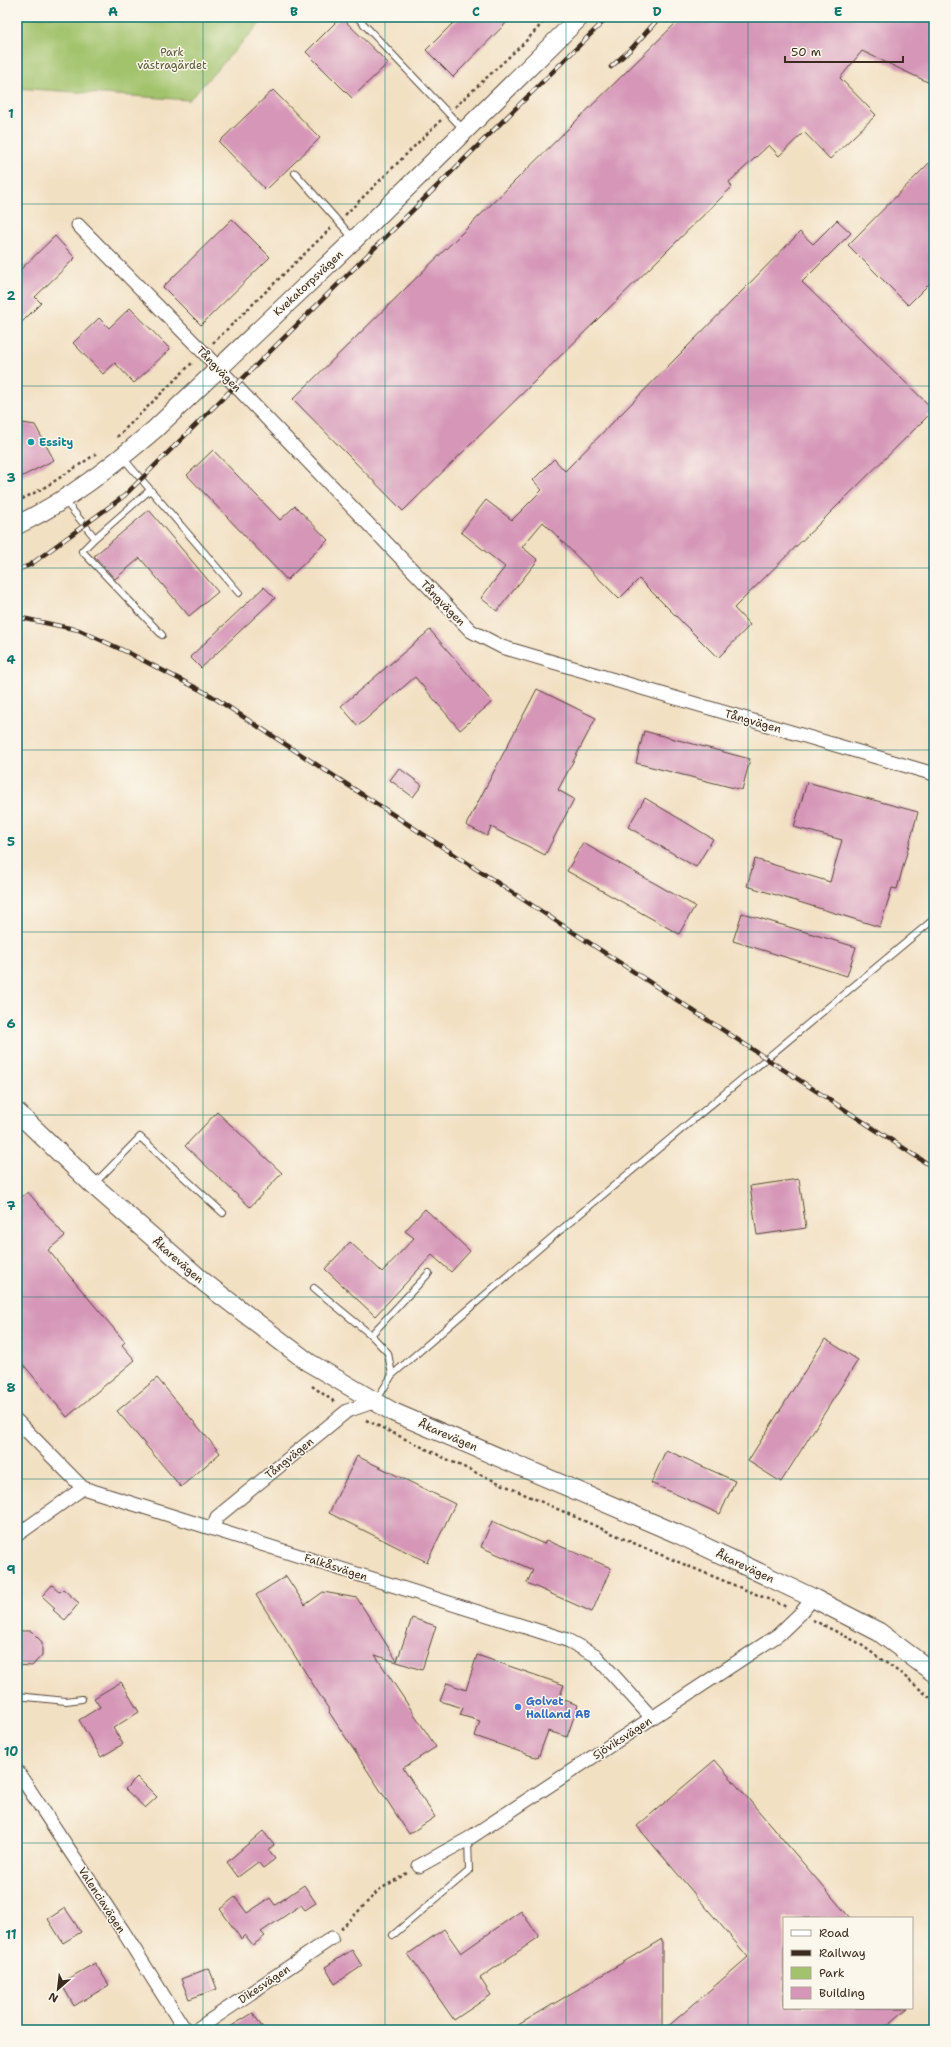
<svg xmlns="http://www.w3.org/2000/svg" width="951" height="2047" font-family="'Shantell Sans',sans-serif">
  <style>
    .green { fill: #a2c36c; stroke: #6e7645 }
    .building { fill: #d696b8 }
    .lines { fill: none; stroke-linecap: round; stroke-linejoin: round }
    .lane-casing { stroke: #564537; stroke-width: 8 }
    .street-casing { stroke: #564537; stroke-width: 15 }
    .secondary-casing { stroke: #564537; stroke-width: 20 }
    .path { stroke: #564537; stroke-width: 2.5; stroke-dasharray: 3 3; stroke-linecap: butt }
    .lane { stroke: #fff; stroke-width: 6 }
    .street { stroke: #fff; stroke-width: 13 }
    .secondary { stroke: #fff; stroke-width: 18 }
    .rail-casing { stroke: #3b2a1e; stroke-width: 4.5 }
    .rail { stroke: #fbf7ec; stroke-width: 3; stroke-dasharray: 9; stroke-linecap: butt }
    .grid { fill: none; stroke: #0f766e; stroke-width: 1; stroke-opacity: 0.55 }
    .culture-dot { fill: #0f9aa8; stroke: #fbf7ec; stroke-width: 1.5 }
    .shop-dot { fill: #3f7fe0; stroke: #fbf7ec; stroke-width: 1.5 }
    .labels { text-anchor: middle; stroke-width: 3; stroke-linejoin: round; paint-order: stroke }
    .park-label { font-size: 11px; fill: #5a5835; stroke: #fbf7ec }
    .street-label { font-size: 11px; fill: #3b2a1e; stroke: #fbf7ec }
    .culture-label { font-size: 11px; font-weight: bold; fill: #0d838f; stroke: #fbf7ec; text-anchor: start }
    .shop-label { font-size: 11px; font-weight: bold; fill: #366cbe; stroke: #fbf7ec; text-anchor: start }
    .neatline { fill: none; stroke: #0f766e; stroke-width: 1.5 }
    .grid-label { font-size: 13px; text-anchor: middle; font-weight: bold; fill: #0f766e }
  </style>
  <rect width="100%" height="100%" fill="#fbf7ec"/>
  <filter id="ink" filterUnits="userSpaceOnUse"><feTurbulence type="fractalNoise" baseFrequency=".025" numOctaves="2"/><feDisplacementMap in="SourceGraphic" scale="8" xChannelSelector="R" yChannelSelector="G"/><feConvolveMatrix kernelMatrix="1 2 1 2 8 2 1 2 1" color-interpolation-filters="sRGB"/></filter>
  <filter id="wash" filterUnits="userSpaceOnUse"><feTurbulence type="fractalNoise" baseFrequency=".012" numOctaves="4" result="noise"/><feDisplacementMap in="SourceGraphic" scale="16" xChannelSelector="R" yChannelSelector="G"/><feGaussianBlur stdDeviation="0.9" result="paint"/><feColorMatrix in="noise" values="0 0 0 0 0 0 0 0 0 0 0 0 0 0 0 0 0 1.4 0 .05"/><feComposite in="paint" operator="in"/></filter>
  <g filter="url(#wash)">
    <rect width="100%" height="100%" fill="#f2e0c3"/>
    <!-- green -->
    <path class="green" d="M17,17H266L189,100L17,88Z"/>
    <g id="blocks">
      <!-- building -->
      <path class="building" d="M341,17L388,63L352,98L306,52Z
        M459,17H512L453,77L426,50Z
        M682,17H934V85L862,51L840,78L876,115L830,159L804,132L779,156L769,145L729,182L732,187L403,511L293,399Z
        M273,90L320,138L266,190L219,142Z
        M934,158V279L908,305L848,245Z
        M232,219L270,257L201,325L163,287Z
        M837,220L851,233L802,282L934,410L734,608L750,625L718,658L639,579L619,599L543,522L522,547L538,560L497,611L481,598L505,567L461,532L486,500L512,520L542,490L533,480L554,459L565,471L800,232L813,244Z
        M55,236L75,258L35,297L41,303L17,327V273Z
        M130,308L170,349L134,383L115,363L103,374L73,343L99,318L109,328Z
        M17,422L35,425L54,460L17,479Z
        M213,450L280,520L295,506L328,540L287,580L187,475Z
        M149,510L218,592L189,616L140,558L115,579L94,556Z
        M264,587L275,598L201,668L190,657Z
        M430,630L492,702L460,730L415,677L358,726L341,706Z
        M537,689L596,718L558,790L574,799L545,855L491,827L487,836L466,825Z
        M644,731L750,759L742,790L636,763Z
        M399,768L422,785L413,797L390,780Z
        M807,782L918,812L897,889L892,888L880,927L747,886L755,859L830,882L842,840L794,827Z
        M645,798L713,839L696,867L628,827Z
        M583,843L695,906L679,934L567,871Z
        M742,913L856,947L847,976L733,941Z
        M217,1112L282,1173L250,1207L185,1146Z
        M799,1179L806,1228L757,1235L750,1186Z
        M28,1192L65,1236L48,1250L125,1342L122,1345L135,1360L67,1417L17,1357V1201Z
        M425,1209L470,1251L451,1272L432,1255L375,1316L325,1269L350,1242L382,1272L414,1238L405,1231Z
        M825,1339L858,1360L781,1482L748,1461Z
        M157,1378L220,1453L181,1487L117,1411Z
        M666,1450L735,1481L720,1514L651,1483Z
        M357,1456L455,1504L427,1562L329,1513Z
        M492,1521L544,1544L546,1540L611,1568L592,1612L527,1583L533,1570L481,1547Z
        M286,1576L305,1605L323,1592L357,1598L397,1661L412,1618L436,1626L422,1670L375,1655L436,1747L403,1768L435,1817L409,1834L329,1712L330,1711L256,1595Z
        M52,1585L60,1592L63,1589L79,1603L65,1620L53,1610L55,1608L42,1596Z
        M17,1631H31L42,1642V1655L32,1666L17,1665Z
        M477,1655L564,1685L559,1698L578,1705L567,1737L548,1731L538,1758L475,1736L480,1721L460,1715L463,1708L440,1701L447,1683L466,1690Z
        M121,1682L139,1712L113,1728L123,1744L101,1757L79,1720L100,1707L94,1698Z
        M715,1760L850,1918H784V2008H908L882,2030H664L748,1957L637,1826Z
        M137,1777L157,1797L145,1808L125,1789Z
        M263,1831L274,1845L268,1850L275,1859L263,1868L258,1862L238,1877L227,1862Z
        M304,1885L316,1903L305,1910L301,1905L261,1932L265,1936L253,1945L245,1935L241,1939L220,1909L235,1897L247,1913L270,1898L275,1905Z
        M65,1908L81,1932L63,1943L48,1919Z
        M521,1911L539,1937L480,1978L491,1995L454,2020L408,1954L444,1929L461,1953Z
        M662,1939V2030H510Z
        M352,1950L362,1966L335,1984L325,1967Z
        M95,1963L109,1985L74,2006L61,1983Z
        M209,1968L217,1989L189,1999L181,1979Z
        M253,2013L264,2030H225Z"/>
    </g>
  </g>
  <g filter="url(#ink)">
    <use href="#blocks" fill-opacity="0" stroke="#564537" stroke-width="1"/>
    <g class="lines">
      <defs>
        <path id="lane" d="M357,17L464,130
          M295,173L353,238
          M123,458L239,593
          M65,501L95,538L82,551L162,635
          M95,538L150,490
          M94,1184L140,1137L223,1213
          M314,1288L371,1335L388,1353L392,1375
          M371,1335L429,1273
          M376,1401L392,1375L557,1233L934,919
          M17,1696L66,1701L82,1699
          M393,1935L469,1871L468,1839"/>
        <path id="street" d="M78,225L203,352L471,631L502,647L934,774
          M17,1421L83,1488L567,1640L595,1655L652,1718
          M213,1528L217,1517L347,1411L376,1401
          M17,1535L83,1488
          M17,1771L123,1931L185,2030
          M419,1866L468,1839L778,1635L801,1613L813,1598
          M196,2030L332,1938"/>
        <path id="secondary" d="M17,525C68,501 112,466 155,429L354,240L580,17
          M17,1112L93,1185L205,1283L308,1362L393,1412L678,1534L813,1598L879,1632L934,1673"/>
      </defs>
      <!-- lane casing -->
      <use href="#lane" class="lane-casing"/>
      <!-- street casing -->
      <use href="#street" class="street-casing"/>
      <!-- secondary casing -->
      <use href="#secondary" class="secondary-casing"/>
      <!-- path -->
      <path class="path" d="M73,17L97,20L112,17
        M455,107L525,42L548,17
        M345,215L441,120
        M213,343L331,228
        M117,437L193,362
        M17,502L47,486L96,454
        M312,1386L336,1403
        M366,1420L459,1465L647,1549L787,1607
        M813,1620L857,1642L903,1675L934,1701
        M341,1929L379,1890L407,1873"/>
      <!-- lane -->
      <use href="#lane" class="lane"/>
      <!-- street -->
      <use href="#street" class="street"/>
      <!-- secondary -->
      <use href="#secondary" class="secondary"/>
      <defs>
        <path id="rail" d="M611,67L632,48L660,17
          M17,570L30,565L124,496L608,17
          M17,617L79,630L129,653L210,695L931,1166"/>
      </defs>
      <!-- rail casing -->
      <use href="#rail" class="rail-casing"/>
      <!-- rail -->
      <use href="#rail" class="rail"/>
    </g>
  </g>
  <!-- grid -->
  <path class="grid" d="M203,17V2030M385,17V2030M566,17V2030M748,17V2030M17,204H934M17,386H934M17,568H934M17,750H934M17,932H934M17,1115H934M17,1297H934M17,1479H934M17,1661H934M17,1843H934"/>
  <!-- markers -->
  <circle class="culture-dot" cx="31" cy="442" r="4"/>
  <circle class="shop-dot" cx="518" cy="1707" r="4"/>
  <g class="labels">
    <!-- park labels -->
    <g class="park-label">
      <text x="172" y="56">Park<tspan x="172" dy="13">västragärdet</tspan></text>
    </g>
    <!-- street labels -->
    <g class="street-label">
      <text transform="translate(308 283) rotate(-43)" y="4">Kvekatorpsvägen</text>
      <text transform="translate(219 369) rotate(46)" y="4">Tångvägen</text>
      <text transform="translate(443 603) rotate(46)" y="4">Tångvägen</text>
      <text transform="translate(753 721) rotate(16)" y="4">Tångvägen</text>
      <text transform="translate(178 1260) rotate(41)" y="4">Åkarevägen</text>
      <text transform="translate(448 1435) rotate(23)" y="4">Åkarevägen</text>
      <text transform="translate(289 1458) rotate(-39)" y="4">Tångvägen</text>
      <text transform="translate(745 1566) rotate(25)" y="4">Åkarevägen</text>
      <text transform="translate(336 1567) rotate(18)" y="4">Falkåsvägen</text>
      <text transform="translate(622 1738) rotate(-33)" y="4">Sjöviksvägen</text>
      <text transform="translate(102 1900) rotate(57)" y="4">Valenciavägen</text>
      <text transform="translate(264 1984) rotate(-34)" y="4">Dikesvägen</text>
    </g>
    <!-- culture labels -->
    <g class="culture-label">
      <text x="39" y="446">Essity</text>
    </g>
    <!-- shop labels -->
    <g class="shop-label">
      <text x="526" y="1705">Golvet<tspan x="526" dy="13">Halland AB</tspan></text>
    </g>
  </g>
  <!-- margin -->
  <rect width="951" height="2047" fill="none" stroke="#fbf7ec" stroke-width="44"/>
  <!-- legend -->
  <rect x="783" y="1917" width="130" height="92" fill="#fbf7ec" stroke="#aea59a"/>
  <rect x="791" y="1930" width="20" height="6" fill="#ffffff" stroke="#aea59a"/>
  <text x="819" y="1937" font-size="12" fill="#3b2a1e">Road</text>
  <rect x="791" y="1950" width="20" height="6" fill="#3b2a1e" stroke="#aea59a"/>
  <text x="819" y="1957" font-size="12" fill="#3b2a1e">Railway</text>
  <rect x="791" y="1967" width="20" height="12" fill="#a2c36c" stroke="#aea59a"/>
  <text x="819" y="1977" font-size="12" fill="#3b2a1e">Park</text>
  <rect x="791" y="1987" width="20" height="12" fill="#d696b8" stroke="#aea59a"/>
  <text x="819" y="1997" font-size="12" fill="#3b2a1e">Building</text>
  <!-- north arrow -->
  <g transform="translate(58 1989) rotate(208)" stroke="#fbf7ec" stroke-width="3" paint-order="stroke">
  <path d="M0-3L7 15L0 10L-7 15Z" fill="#3b2a1e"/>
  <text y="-6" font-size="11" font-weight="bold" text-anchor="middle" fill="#3b2a1e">N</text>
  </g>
  <!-- scale -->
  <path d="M785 56v6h118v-6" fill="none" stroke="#3b2a1e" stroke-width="2"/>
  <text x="791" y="56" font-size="12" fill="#3b2a1e" stroke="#fbf7ec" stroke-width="3" paint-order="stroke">50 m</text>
  <rect x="22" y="22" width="907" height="2003" class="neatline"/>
  <g class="grid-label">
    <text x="113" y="16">A</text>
    <text x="294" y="16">B</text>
    <text x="476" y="16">C</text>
    <text x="657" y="16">D</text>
    <text x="838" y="16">E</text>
    <text x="11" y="118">1</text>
    <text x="11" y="300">2</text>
    <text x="11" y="482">3</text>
    <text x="11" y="664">4</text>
    <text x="11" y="846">5</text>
    <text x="11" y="1028">6</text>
    <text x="11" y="1210">7</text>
    <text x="11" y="1392">8</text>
    <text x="11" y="1574">9</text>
    <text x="11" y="1756">10</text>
    <text x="11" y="1939">11</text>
  </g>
</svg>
